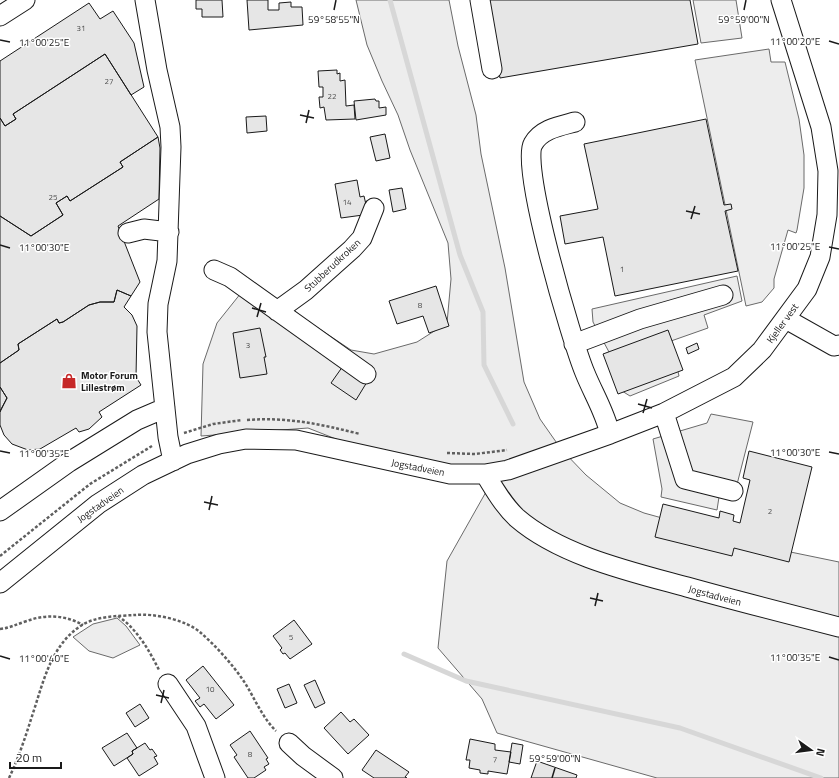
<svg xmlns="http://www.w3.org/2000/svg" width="839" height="778" font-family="'Titillium Web',sans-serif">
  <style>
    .built { fill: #ededed; stroke: #6a6a6a }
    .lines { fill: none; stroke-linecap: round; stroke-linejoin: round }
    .stream { stroke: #d7d7d7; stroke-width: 5 }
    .building { fill: #e6e6e6; stroke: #1a1a1a }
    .minor-casing { stroke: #1a1a1a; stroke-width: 21 }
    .path { stroke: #5f5f5f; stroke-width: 2.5; stroke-dasharray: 3 2; stroke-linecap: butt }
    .minor { stroke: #fff; stroke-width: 19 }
    .ticks { fill: none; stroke: #1a1a1a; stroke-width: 1.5 }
    .labels { text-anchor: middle; stroke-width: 3; stroke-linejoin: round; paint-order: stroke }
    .number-label { font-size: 8px; fill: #4d4d4d }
    .street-label { font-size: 10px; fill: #1a1a1a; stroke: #fff }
    .poi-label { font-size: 10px; font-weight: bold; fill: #1a1a1a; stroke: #fff; text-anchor: start }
    .ticks-label { font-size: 10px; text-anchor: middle; fill: #1a1a1a; stroke: #fff; stroke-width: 3; stroke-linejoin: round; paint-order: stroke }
  </style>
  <rect width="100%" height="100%" fill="#fff"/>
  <!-- built -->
  <path class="built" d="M356,0H449L458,46L476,115L481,154L505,268L524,382L540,419L561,449L586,475L620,503L644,513L771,548L839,562V778H657L497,733L482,699L438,648L447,561L495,476L364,450L308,428L201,436L203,364L217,323L245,288L315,326L351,350L374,354L417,342L447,323L451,279L448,243L410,150L398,115L382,81L367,45Z
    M693,0H736L742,38L701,43Z
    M769,49L771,62H785L799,119L804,155V188L797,230L796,233L788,230L774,279V288L762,302L746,306L695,60Z
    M737,276L742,301L704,315L708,328L671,341L679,376L630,396L622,391L609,352L593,322L592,309Z
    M711,414L753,422L733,500L719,497L717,510L661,497L662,489L653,439L707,423Z
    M117,618L126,626L140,645L113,658L89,651L73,637L93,624Z"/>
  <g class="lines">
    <!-- stream -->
    <path class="stream" d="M390,0L460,255L483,312L484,365L513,424
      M404,654L466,681L680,728L821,778"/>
  </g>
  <!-- building -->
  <path class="building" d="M196,0H222L223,17H202V9H196Z
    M247,0H268V10H279V3L291,2V7H302L303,25L249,30Z
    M485,0H690L698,44L500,78Z
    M89,3L100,19L113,11L134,43L144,87L131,95L105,54L13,114L16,119L5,126L0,118V61Z
    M105,54L158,137L120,162L123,167L70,201L67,196L56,203L63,215L31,236L0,216V118L5,126L16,119L13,114Z
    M337,70V74L340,73V81L345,80L346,106L354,105L355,119L326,120L324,107L320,108L319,97H323V87H319L318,71Z
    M375,99L376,101H379V108L386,107V115L356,120L354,101Z
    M266,116L267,131L247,133L246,117Z
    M706,119L724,205L731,204L732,209L725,211L738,271L615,296L603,237L565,244L560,216L598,209L584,144Z
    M385,134L390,158L376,161L370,137Z
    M158,137L160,148L159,199L118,226L140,282L131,296L117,290L114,302H100L89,305L63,322L59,323L57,319L18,344L19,350L0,363V216L31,236L63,215L56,203L67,196L70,201L123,167L120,162Z
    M357,180L360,197L364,196L367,209L363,210V215L341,218L335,184Z
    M402,188L406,209L393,212L389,190Z
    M436,286L449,326L429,333L423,316L397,324L389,301Z
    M117,290L131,296L124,307L132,315L137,326L136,377L141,385L99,412L102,417L89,429L79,432L76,428L40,449L28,450L12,444L4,435L0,425V411L7,398L0,387V363L19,350L18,344L57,319L59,323L63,322L89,305L100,302H114Z
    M260,328L266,357H264L267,374L240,378L233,333Z
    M668,330L683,370L618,394L603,354Z
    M697,343L699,349L688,354L686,348Z
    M343,366L367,382L356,400L331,383Z
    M0,387L7,398L0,412Z
    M749,451L812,467L789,562L734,548L732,556L655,537L663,504L719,518L720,511L734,515L733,521L740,523L750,480L743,478Z
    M294,620L312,644L290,659L285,653L283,654L280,650L282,648L273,636Z
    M203,666L234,705L216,719L204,704L200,707L195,701L200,698L186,680Z
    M315,680L325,703L315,708L304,685Z
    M289,684L297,703L285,708L277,689Z
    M140,704L149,718L135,727L126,713Z
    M341,712L350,722L354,719L369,735L348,754L324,728Z
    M250,731L268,758L266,759L269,764L264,767L266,770L254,778H248L234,757L237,755L230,745Z
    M127,733L137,748L132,751L133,754L114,766L102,748Z
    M470,739L495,744V750L511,752L507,774L488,771V774L480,773V770L469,768L470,760H466Z
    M145,743L150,750L152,749L157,756L154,757L158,764L139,776L127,758L133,754L132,751Z
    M512,743L523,745L520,764L509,762Z
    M376,750L409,772L405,777L407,778H374L362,770Z
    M537,761L577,775L576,778H531Z"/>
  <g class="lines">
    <defs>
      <path id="minor" d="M145,0L157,70L170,127L171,147L167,261L158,304L157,332L168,437L173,461
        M480,0L492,69
        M0,16L25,0
        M575,122C560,126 541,129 533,144C520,166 572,342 585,373C593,393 605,412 610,434
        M128,233L144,229L169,232
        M214,270L230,277L366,374
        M277,311L306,290L352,249L362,238L374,208
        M786,319L834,346L839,345
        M574,344L640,319L723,295
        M664,413L685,479L733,491
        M485,474C494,489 504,506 517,518C561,556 632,572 687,587C737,601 788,614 839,627
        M0,511L69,462L137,420L165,408
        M0,583L98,504L143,475L187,454L219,444L246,439L296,440L450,474H485L508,470L610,434L664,413L734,377L762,350L807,289L820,257L827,215L828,171L821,127L781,0
        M168,684L196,726L215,778
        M289,743L303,756L333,778"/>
    </defs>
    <!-- minor casing -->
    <use href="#minor" class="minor-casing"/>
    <!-- path -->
    <path class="path" d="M247,420C288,417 320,424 360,434
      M184,433L213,424L242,420
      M447,453L475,454L507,450
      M0,556L90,484L152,446
      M118,616C137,629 149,650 159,670
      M0,629C10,628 17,624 27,621C45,614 66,615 83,625
      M9,778C19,757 26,735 33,713C44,680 51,645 82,625C96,616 119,616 135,615C154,613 187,620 201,633C217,647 233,665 245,683C255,699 262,717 276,731"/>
    <!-- minor -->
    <use href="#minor" class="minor"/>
  </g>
  <!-- ticks -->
  <path class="ticks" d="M334,10L336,0M744,10L746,0M0,40L10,42M829,41L839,44M300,115L314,118M306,123L309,110M686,211L700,214M691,219L695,206M0,245L10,248M829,247L839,249M252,308L266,312M257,317L261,303M638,404L652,408M643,413L647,399M0,451L10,453M829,452L839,454M204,502L218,505M209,510L212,496M590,598L603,601M595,606L598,593M0,656L10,659M829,657L839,660M156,695L169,698M161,703L164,690M552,778L555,768"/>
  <!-- icons -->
  <defs>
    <symbol id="shop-bare" viewBox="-9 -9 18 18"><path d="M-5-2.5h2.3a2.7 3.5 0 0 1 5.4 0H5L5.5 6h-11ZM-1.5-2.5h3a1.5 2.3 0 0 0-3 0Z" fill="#c62828" stroke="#fff" stroke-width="2.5" paint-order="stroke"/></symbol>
  </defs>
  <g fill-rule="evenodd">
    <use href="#shop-bare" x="58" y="370" width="22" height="22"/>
  </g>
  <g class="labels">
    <!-- number labels -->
    <g class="number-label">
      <text x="81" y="31">31</text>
      <text x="109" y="84">27</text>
      <text x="332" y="99">22</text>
      <text x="53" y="200">25</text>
      <text x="347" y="205">14</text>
      <text x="622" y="272">1</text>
      <text x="420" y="308">8</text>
      <text x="248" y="348">3</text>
      <text x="770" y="514">2</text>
      <text x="291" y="640">5</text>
      <text x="210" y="692">10</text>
      <text x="250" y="757">8</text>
      <text x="495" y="762">7</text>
    </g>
    <!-- street labels -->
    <g class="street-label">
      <text transform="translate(332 265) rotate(-43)" y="4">Stubberudkroken</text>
      <text transform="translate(782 323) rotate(-54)" y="4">Kjeller vest</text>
      <text transform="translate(418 467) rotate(11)" y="4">Jogstadveien</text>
      <text transform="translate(100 504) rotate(-35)" y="4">Jogstadveien</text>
      <text transform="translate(715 595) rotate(15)" y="4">Jogstadveien</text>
    </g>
    <!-- poi labels -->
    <g class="poi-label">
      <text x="81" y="379">Motor Forum<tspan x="81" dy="12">Lillestrøm</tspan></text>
    </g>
  </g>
  <g class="ticks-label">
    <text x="334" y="23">59°58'55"N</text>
    <text x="744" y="23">59°59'00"N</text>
    <text x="795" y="45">11°00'20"E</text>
    <text x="44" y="46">11°00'25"E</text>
    <text x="795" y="250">11°00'25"E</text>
    <text x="44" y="251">11°00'30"E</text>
    <text x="795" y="456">11°00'30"E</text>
    <text x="44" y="457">11°00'35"E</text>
    <text x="795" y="661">11°00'35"E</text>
    <text x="44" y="662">11°00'40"E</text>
    <text x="555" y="762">59°59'00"N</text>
  </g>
  <!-- north arrow -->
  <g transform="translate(811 750) rotate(104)" stroke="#ffffff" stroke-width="3" paint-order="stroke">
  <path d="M0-3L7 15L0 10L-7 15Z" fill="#1a1a1a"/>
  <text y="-6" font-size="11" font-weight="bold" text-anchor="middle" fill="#1a1a1a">N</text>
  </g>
  <!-- scale -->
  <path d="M10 762v6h51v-6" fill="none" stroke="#1a1a1a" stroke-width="2"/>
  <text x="16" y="762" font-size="12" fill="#1a1a1a" stroke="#ffffff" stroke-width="3" paint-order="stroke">20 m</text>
</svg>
